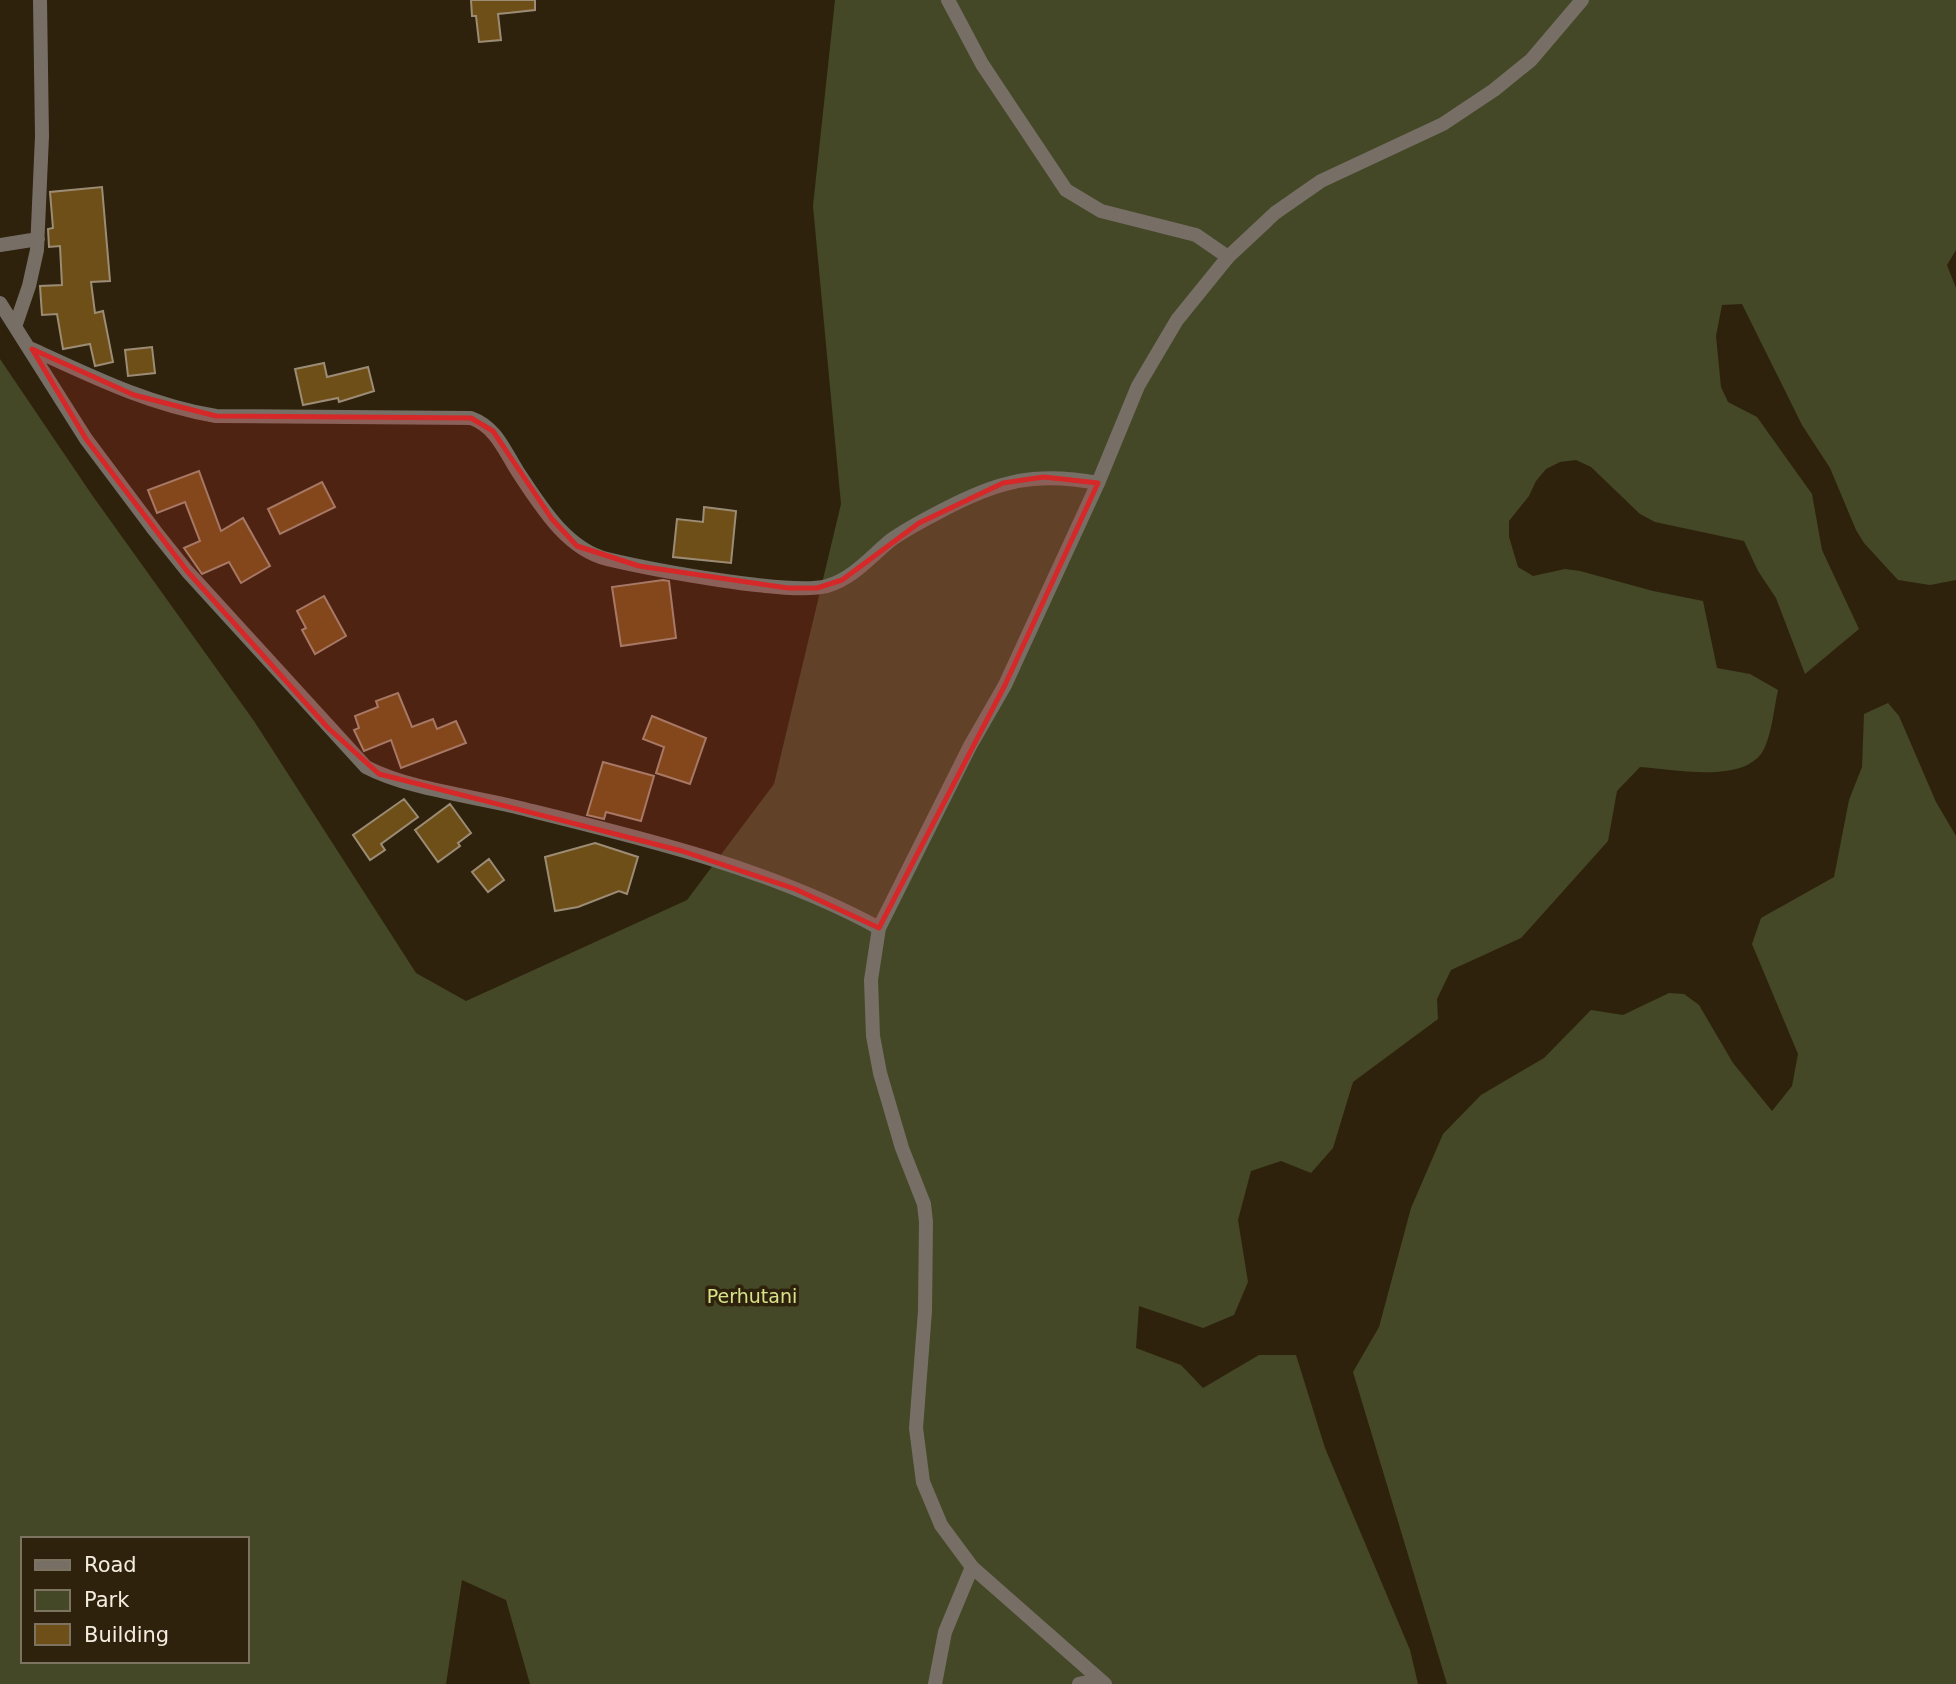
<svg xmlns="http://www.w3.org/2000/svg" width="1956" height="1684" font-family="'DejaVu Sans',sans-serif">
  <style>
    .green { fill: #444827; fill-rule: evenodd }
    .building { fill: #6e4f18; stroke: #9c8c75; stroke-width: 2 }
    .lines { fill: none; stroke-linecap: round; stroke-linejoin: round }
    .minor { stroke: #776f66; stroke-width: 14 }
    .tertiary { stroke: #776f66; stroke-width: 14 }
    .marked { fill: #d62828; fill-opacity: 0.2; stroke: #d62828; stroke-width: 5; stroke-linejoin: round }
    .labels { text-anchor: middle; stroke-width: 7; stroke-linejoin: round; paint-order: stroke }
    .park-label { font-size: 19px; fill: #d8e28a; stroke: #2e220d }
  </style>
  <rect width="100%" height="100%" fill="#2e220d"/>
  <!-- green -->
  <path class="green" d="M835,0H1956V250L1947,265L1956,288V580L1930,585L1898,580L1864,543L1856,530L1830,468L1802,425L1742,304L1722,305L1716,336L1721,387L1728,402L1757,417L1812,494L1822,550L1859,629L1805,674L1776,598L1758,571L1744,541L1655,522L1640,514L1591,467L1576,460L1560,462L1546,469L1536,481L1529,496L1509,521V537L1518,567L1533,576L1565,569L1580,571L1653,591L1703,601L1717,668L1750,674L1778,690C1774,708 1772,732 1764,749C1746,785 1673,769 1640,767L1617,791L1608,841L1521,938L1451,970L1437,999L1438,1019L1353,1082L1333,1148L1311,1173L1281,1161L1251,1171L1238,1220L1248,1282L1234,1315L1203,1328L1139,1306L1136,1348L1181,1365L1203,1388L1259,1355H1296L1325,1448L1410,1650L1418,1684H530L506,1600L462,1580L446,1684H0V359L92,495L254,721L416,973L466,1001L687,900L774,784L841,504L813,206ZM23,1539H247V1661H23Z
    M1888,703L1899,716L1936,802L1956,836V1684H1447L1353,1372L1379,1327L1411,1208L1443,1134L1481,1095L1544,1058L1591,1010L1623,1015L1669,993L1684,994L1699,1005L1733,1063L1772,1111L1792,1086L1798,1054L1752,944L1761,918L1834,877L1849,800L1862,767L1864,714Z"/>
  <!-- building -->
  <path class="building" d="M471,0H535V10L498,14L501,40L479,42L476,16H472Z
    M102,187L110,281L91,282L95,313L103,311L113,362L95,366L90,344L63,349L57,314L42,315L40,286L62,285L60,246L49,247L48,229L53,228L50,192Z
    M152,347L155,373L128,376L125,350Z
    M324,363L327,377L368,367L374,391L339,402L338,398L303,405L295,369Z
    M199,471L221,531L243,518L270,566L241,583L229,562L202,574L184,548L200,541L185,502L157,513L148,490Z
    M322,482L335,507L280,534L268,509Z
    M704,507L736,511L731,563L673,557L677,519L703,522Z
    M663,580L669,581L676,638L621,646L612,587Z
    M324,596L346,636L315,654L302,630L306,628L297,611Z
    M398,693L412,727L433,719L437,729L456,721L466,743L401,768L391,740L364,751L354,730L359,728L355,716L378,707L376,701Z
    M652,716L706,738L690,784L656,773L664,747L643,739Z
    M603,762L654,776L641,821L606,812L604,819L587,815Z
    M404,799L418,817L381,844L385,850L370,860L353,835Z
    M450,804L471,833L458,843L460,846L438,862L415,830Z
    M595,843L638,857L627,894L619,891L578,907L555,911L545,857Z
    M489,859L504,880L488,892L472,872Z"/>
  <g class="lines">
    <!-- minor -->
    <path class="minor" d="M948,0L982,64L1066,190L1101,211L1196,235L1228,257
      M0,245L38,239
      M0,303L86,439L155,531L187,571L366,767C408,789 473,796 520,808C642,838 769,868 879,928
      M16,324L29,286L37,250L42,136L40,0
      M32,349C93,377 150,405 216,416L471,418C496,427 504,450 518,472C540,505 566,549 607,559C649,569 790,596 827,586C854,578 870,557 891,540C906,529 924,520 941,511C997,481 1035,471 1098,483
      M935,1684L945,1632L972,1567
      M1079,1684L1100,1680"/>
    <!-- tertiary -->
    <path class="tertiary" d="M1105,1684L972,1567L941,1525L923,1482L916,1428L925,1311L926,1222L924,1204L902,1148L880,1073L873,1036L871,980L879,928L970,746L1005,685L1098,483L1138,386L1177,320L1228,257L1275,213L1321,181L1443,124L1494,90L1531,60L1582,0"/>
  </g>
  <!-- marked area -->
  <path class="marked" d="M32,349L134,395L216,416L471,418L493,431L552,519L577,546L639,566L788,588H817L842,580L919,523L1003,483L1044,477L1098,483L1005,685L879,928L795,889L682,851L379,774L328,728L187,571L86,439Z"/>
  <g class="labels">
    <!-- park labels -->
    <g class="park-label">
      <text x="752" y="1303">Perhutani</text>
    </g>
  </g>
  <!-- legend -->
  <rect x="21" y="1537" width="228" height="126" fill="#2e220d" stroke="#7d7361" stroke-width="2"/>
  <rect x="35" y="1560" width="35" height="10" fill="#776f66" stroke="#7d7361" stroke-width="2"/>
  <text x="84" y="1572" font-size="21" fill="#f4ecdf">Road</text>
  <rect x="35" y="1590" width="35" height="21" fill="#444827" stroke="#7d7361" stroke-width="2"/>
  <text x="84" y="1607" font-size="21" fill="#f4ecdf">Park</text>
  <rect x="35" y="1624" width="35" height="21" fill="#6e4f18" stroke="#7d7361" stroke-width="2"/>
  <text x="84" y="1642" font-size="21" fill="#f4ecdf">Building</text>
</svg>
